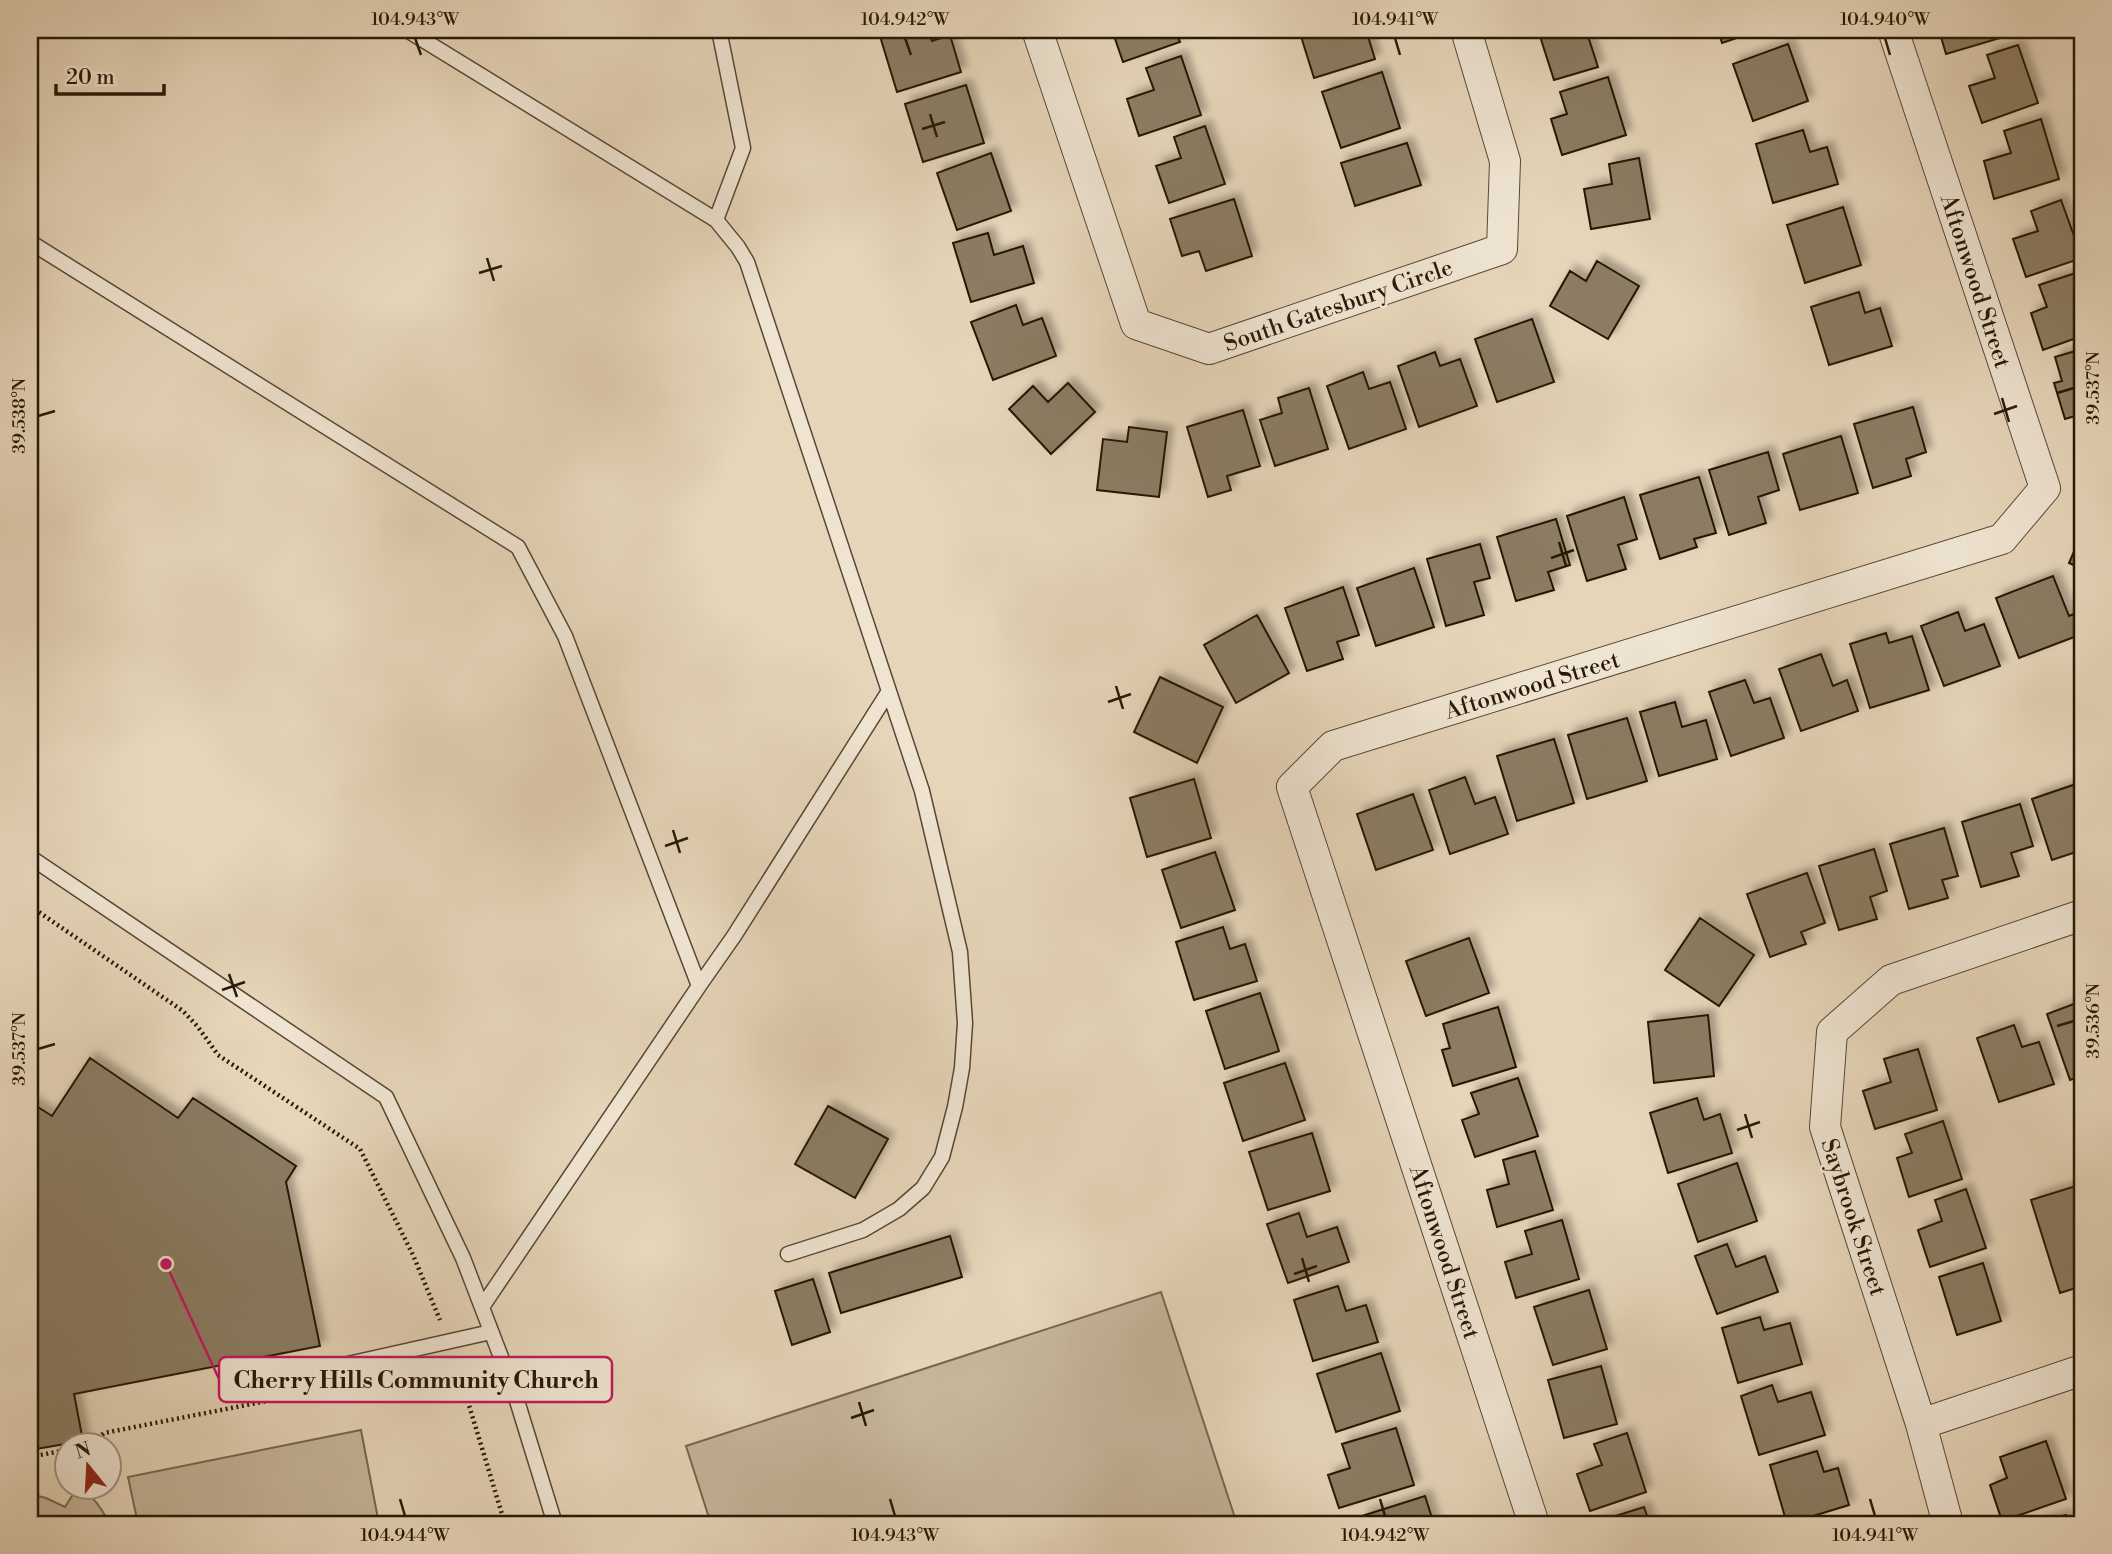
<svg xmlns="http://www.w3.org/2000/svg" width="2112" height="1554" font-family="'Libre Bodoni',serif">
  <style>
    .green { fill: #c6b59b; stroke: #776750; stroke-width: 2 }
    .building { fill: #8b7b63; stroke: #281906; stroke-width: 2; filter: url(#shadow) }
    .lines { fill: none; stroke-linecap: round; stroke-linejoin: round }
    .service-casing { stroke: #584833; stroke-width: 17 }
    .minor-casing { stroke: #584833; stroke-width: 32 }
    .path { stroke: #281906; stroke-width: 4.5; stroke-dasharray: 2 3.5; stroke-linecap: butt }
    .service { stroke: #efe4d2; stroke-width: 14 }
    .minor { stroke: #efe4d2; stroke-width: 30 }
    .ticks { fill: none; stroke: #281906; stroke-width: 2.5 }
    .labels { text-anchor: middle; stroke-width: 5; stroke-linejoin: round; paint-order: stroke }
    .street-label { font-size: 23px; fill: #281906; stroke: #efe4d2 }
    .leader { fill: none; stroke: #c2185b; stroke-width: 2.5 }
    .callout-dot { fill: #c2185b; stroke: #efe4d2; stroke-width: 2.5 }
    .callout { fill: #efe4d2; stroke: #c2185b; stroke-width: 2.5 }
    .callout-label { font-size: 24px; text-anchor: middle; font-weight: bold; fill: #281906 }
    .neatline { fill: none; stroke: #281906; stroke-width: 2.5 }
    .ticks-label { font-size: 18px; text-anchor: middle; fill: #281906 }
  </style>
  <defs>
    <filter id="shadow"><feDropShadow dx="6" dy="-6" stdDeviation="3.5" flood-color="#0004"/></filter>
  </defs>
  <rect width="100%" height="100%" fill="#e6d5b9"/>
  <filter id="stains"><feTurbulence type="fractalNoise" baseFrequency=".00286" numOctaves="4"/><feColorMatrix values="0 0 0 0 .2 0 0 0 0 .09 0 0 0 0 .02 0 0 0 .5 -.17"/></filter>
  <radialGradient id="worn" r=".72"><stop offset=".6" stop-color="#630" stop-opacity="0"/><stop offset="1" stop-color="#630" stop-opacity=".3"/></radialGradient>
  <!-- green -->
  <path class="green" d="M1161,1292L1237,1524H711L686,1446Z
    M361,1430L379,1524H138L128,1477Z
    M77,1488C92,1493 103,1510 109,1524H30V1494L46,1498L65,1507Z"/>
  <!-- building -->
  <path class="building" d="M890,30H929L932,41L950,35L961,72L897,92L879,33Z
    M1112,30H1175L1180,42L1123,62Z
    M1299,30H1366L1375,59L1314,78Z
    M1538,30H1586L1598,67L1554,80Z
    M1718,30H1760L1722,43Z
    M1939,30H2027L1946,54Z
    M1788,44L1808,101L1753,121L1733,64Z
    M2018,45L2038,103L1982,123L1969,86L1995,78L1987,55Z
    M1181,56L1201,115L1139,136L1127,99L1154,90L1146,68Z
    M1382,72L1400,128L1341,148L1322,92Z
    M1608,77L1626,135L1562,155L1551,119L1567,114L1560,92Z
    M966,85L984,143L923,162L905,104Z
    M2041,119L2059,179L1994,199L1984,161L2011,153L2004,131Z
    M1205,126L1225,184L1169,203L1156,166L1181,158L1174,137Z
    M1803,130L1810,152L1827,147L1838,184L1773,203L1756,144Z
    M1407,143L1421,185L1355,206L1341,163Z
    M991,153L1011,211L957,230L937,173Z
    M1639,158L1650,219L1591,229L1584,189L1612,184L1609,164Z
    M1234,199L1252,256L1206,271L1199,251L1182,256L1170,219Z
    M2061,200L2082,258L2026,277L2013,239L2038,231L2031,211Z
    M1843,207L1861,265L1805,283L1787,225Z
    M988,233L994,255L1023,246L1034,283L971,302L953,243Z
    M1597,261L1639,286L1608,339L1550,306L1570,271L1586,281Z
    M2082,271V336L2043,350L2031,313L2047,307L2039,285Z
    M1859,292L1865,313L1880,308L1892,346L1829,365L1811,307Z
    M1016,305L1023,325L1042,318L1056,356L993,380L971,322Z
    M1532,319L1554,382L1497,402L1475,339Z
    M2082,349V414L2065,419L2054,383L2062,381L2055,357Z
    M1435,352L1440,366L1460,359L1477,406L1419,427L1398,366Z
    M1363,372L1369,389L1390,382L1406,429L1349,449L1327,386Z
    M1068,383L1095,412L1051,454L1009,409L1033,386L1048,402Z
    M1309,388L1328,449L1275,466L1260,420L1282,413L1278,398Z
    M1913,407L1926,452L1906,459L1911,476L1873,488L1854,424Z
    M1243,410L1260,466L1227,476L1231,490L1208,497L1187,427Z
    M1129,427L1167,432L1159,497L1097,490L1103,439L1127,442Z
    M1841,436L1858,493L1800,510L1783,454Z
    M1768,452L1779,490L1758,497L1766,523L1729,535L1709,470Z
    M1699,477L1716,533L1694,539L1697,547L1660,559L1640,495Z
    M1624,497L1637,539L1618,545L1626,569L1587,581L1567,516Z
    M1556,519L1570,565L1548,572L1554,590L1516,601L1497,537Z
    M2082,533V569L2069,563Z
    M1480,544L1490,578L1474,582L1484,615L1446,626L1427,559Z
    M1414,568L1434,627L1376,646L1357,588Z
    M2053,576L2069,616L2082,611V634L2019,658L1996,598Z
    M1343,587L1359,635L1337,642L1343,659L1307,671L1285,608Z
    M1958,612L1965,631L1984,624L2000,666L1944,686L1921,626Z
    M1257,615L1289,673L1236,703L1204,645Z
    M1886,633L1889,643L1912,636L1929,690L1870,708L1850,644Z
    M1821,654L1833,686L1847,680L1858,711L1801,731L1779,669Z
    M1160,677L1223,707L1197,763L1134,732Z
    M1745,680L1754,703L1770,698L1784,738L1731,756L1709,692Z
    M1675,702L1682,727L1706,720L1717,759L1659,776L1640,712Z
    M1627,718L1647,781L1587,799L1568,735Z
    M1554,739L1574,803L1517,821L1497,756Z
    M1465,777L1475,804L1495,797L1508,834L1450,854L1429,790Z
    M1194,779L1211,838L1147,857L1130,798Z
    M2082,782V850L2052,860L2032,799Z
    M1413,794L1433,850L1376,870L1357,814Z
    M2020,804L2033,846L2011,853L2019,876L1981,887L1962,822Z
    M1944,828L1958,876L1942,880L1948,898L1909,909L1890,844Z
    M1874,849L1887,891L1870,897L1877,919L1839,930L1819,866Z
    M1215,852L1235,910L1181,928L1162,870Z
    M1807,873L1825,923L1801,932L1806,944L1770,957L1747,894Z
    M1700,918L1754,955L1719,1006L1665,970Z
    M1223,927L1230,949L1245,944L1257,981L1194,1000L1176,942Z
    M1469,938L1489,993L1426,1016L1406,961Z
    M1260,993L1279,1051L1225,1069L1206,1011Z
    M2082,1001V1076L2070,1080L2047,1014Z
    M1498,1007L1516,1067L1453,1086L1442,1050L1450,1048L1443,1024Z
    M1708,1015L1714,1076L1654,1083L1648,1022Z
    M2014,1025L2022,1047L2039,1042L2054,1084L1999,1102L1977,1038Z
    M1918,1049L1937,1110L1875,1129L1863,1091L1891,1082L1884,1059Z
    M90,1058L178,1118L193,1098L296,1166L286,1182L320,1346L74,1394L83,1441L30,1450V1102L52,1116Z
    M1285,1063L1305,1120L1243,1141L1224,1083Z
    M1518,1078L1538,1136L1475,1157L1462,1120L1479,1114L1471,1093Z
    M1697,1098L1704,1120L1720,1114L1732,1153L1668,1173L1650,1113Z
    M828,1106L888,1139L855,1198L795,1164Z
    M1943,1121L1962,1179L1909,1197L1897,1158L1912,1153L1905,1134Z
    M1312,1133L1330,1191L1268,1210L1249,1152Z
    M1535,1151L1553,1210L1497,1227L1487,1190L1509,1184L1503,1160Z
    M1737,1163L1757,1221L1698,1242L1678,1184Z
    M2082,1184V1286L2060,1293L2031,1200Z
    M1966,1189L1986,1248L1930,1267L1918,1230L1942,1221L1935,1200Z
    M1299,1213L1307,1237L1337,1227L1349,1262L1288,1283L1267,1224Z
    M1562,1220L1579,1279L1516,1298L1505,1262L1532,1254L1525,1231Z
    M950,1236L962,1277L841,1313L829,1273Z
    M1727,1244L1736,1267L1765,1256L1778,1292L1717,1314L1695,1256Z
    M1983,1263L2001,1321L1957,1335L1939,1277Z
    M813,1279L830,1332L792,1345L775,1291Z
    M1338,1286L1346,1311L1366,1305L1378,1342L1313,1361L1294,1300Z
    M1589,1290L1607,1349L1553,1365L1534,1307Z
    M1760,1317L1764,1330L1790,1323L1802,1364L1738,1383L1722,1328Z
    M1381,1353L1400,1411L1336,1432L1317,1374Z
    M1601,1366L1617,1424L1564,1438L1548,1380Z
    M1772,1385L1778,1402L1811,1392L1825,1435L1759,1455L1741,1396Z
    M1396,1428L1414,1485L1339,1508L1328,1475L1350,1468L1342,1444Z
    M1627,1433L1646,1492L1590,1511L1577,1474L1602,1465L1594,1444Z
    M2046,1441L2066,1499L2002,1521L1990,1485L2007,1478L2000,1457Z
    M1817,1451L1824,1472L1838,1468L1849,1505L1787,1524L1770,1465Z
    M1425,1496L1434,1524H1364L1362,1516Z
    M1644,1507L1650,1524H1590Z
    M2066,1515L2069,1524H2033Z"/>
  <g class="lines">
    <defs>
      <path id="service" d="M407,30L716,220
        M719,30L743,148L716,220L738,247L747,262L922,791L960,952L965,1023L962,1068L955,1107L942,1157L923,1188L899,1209L863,1230L788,1254
        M30,242L518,547L565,636L699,986L482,1307
        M30,857L386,1097L463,1258L514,1391L555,1524
        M699,986L734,936L889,691
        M321,1370L491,1332"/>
      <path id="minor" d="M1037,30L1136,324L1209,349L1502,249L1505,161L1466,30
        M1921,1424L2082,1370
        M1534,1524L1292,787L1333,746L2002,539L2045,488L1893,30
        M1948,1524L1921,1424L1825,1127L1832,1032L1891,980L2082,915"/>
    </defs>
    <!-- service casing -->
    <use href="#service" class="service-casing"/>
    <!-- minor casing -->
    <use href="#minor" class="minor-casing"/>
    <!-- path -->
    <path class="path" d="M30,906L183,1011L198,1027L218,1055L360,1149L413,1255L440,1320
      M458,1369L505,1524
      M90,1446L104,1433L267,1401
      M30,1457L66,1450"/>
    <!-- service -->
    <use href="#service" class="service"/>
    <!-- minor -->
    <use href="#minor" class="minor"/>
  </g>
  <!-- ticks -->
  <path class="ticks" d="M415,38L421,55M905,38L911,55M1395,38L1400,55M1885,38L1890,55M930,114L937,137M922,129L945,122M487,258L494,281M479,273L502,266M2057,393L2074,388M2002,398L2009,422M1994,414L2017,406M38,416L55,411M1559,542L1566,566M1551,558L1574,550M1116,686L1123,709M1108,702L1131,694M673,830L680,853M665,846L688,838M229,974L237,997M222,990L245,982M2057,1026L2074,1021M38,1049L55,1044M1745,1114L1752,1138M1737,1130L1760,1122M1302,1258L1309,1282M1294,1274L1317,1266M859,1402L866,1426M851,1418L874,1410M400,1499L405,1516M890,1499L895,1516M1380,1499L1385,1516M1870,1499L1875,1516"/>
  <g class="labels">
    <!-- street labels -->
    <g class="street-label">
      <text transform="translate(1976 281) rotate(72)" y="8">Aftonwood Street</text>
      <text transform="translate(1338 305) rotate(-19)" y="8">South Gatesbury Circle</text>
      <text transform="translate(1532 685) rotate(-17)" y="8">Aftonwood Street</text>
      <text transform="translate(1854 1217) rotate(72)" y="8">Saybrook Street</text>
      <text transform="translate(1445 1252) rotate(72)" y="8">Aftonwood Street</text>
    </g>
  </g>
  <!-- callouts -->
  <path class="leader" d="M166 1264L219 1379"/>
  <circle class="callout-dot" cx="166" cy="1264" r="7"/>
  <rect class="callout" x="219" y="1357" width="393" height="45" rx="7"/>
  <g class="callout-label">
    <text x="416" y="1388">Cherry Hills Community Church</text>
  </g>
  <!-- margin -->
  <rect width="2112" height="1554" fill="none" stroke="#e6d5b9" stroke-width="77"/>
  <!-- north arrow -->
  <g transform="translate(88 1466) rotate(342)"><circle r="33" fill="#efe4d2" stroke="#9f9380" stroke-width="2"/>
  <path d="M0-5L12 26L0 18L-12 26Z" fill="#8f2418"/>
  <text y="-10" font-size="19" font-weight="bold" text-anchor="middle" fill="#281906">N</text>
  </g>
  <!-- scale -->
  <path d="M56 84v10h108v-10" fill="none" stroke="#281906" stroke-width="3.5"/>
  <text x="66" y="84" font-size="21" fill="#281906" stroke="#efe4d2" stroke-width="5" paint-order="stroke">20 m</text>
  <rect x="38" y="38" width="2036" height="1478" class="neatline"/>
  <g class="ticks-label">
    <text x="415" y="25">104.943°W</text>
    <text x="905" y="25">104.942°W</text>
    <text x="1395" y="25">104.941°W</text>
    <text x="1885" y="25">104.940°W</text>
    <text transform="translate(2093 388) rotate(-90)" y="6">39.537°N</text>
    <text transform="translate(19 416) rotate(-90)" y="6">39.538°N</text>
    <text transform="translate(2093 1021) rotate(-90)" y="6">39.536°N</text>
    <text transform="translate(19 1049) rotate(-90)" y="6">39.537°N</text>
    <text x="405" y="1541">104.944°W</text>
    <text x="895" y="1541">104.943°W</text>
    <text x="1385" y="1541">104.942°W</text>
    <text x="1875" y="1541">104.941°W</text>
  </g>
  <rect width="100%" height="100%" filter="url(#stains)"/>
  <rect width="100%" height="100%" fill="url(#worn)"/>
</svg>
